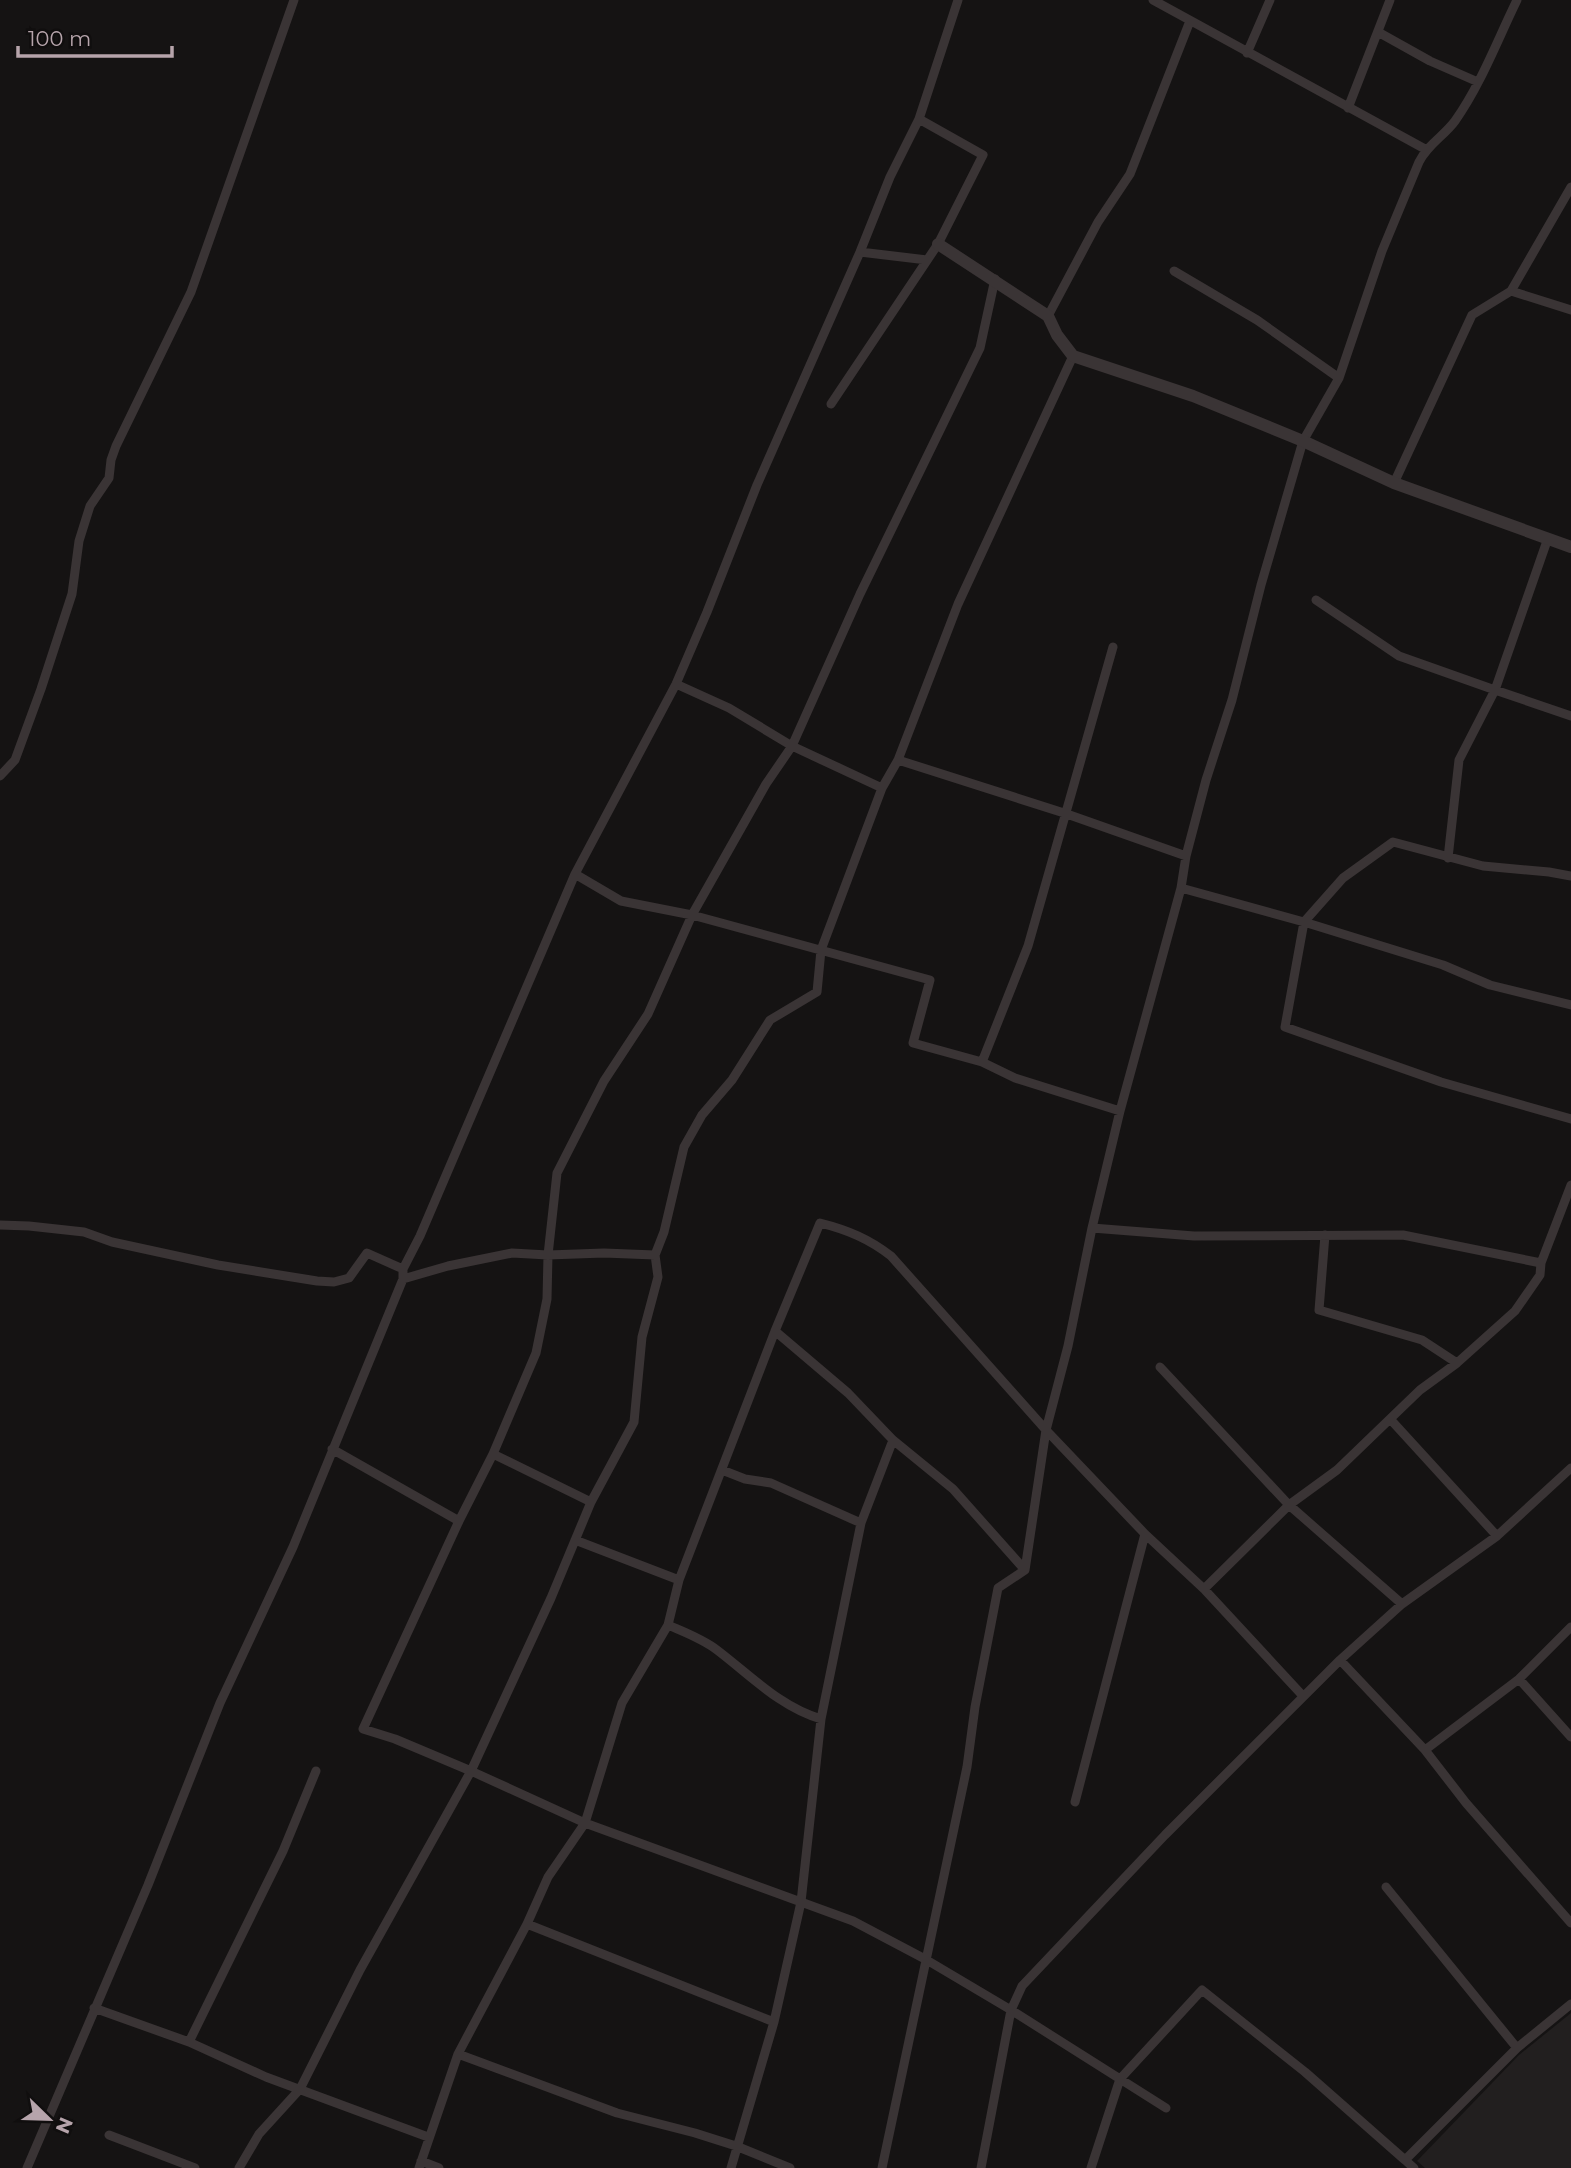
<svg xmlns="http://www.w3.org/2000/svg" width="1571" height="2168" font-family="Montserrat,sans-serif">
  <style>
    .built { fill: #221f1f }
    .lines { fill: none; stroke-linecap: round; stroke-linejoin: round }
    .minor { stroke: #3a3435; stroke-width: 9 }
    .tertiary { stroke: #3a3435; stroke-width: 12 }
  </style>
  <rect width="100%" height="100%" fill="#151313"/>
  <!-- built -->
  <path class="built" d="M1571,2013V2168H1425L1417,2161L1519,2055Z"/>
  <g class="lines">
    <!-- minor -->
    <path class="minor" d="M1153,0L1425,149
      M1378,32L1430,61L1478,82
      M1247,53L1270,0
      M1348,108L1390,0
      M860,252L927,260
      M1174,271L1257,320L1339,378
      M995,279L980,348L860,594L792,746L766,784L692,915L648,1014L604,1081L557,1173L548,1255L547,1299L536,1353L493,1454L459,1521L363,1729L395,1739L471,1771L585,1823L853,1921L925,1959L1011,2010L1166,2108
      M1511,291L1571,310
      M1048,316L1098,222L1130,174L1190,21
      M831,404L938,244L983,155L919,119
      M1394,483L1472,315L1511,291L1571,187
      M1548,538L1495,690L1571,716
      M1316,600L1399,656L1495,690L1459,760L1448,858
      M676,684L729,708L792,746L882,788
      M898,760L1064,813L1186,856
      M0,776L15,760L41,689L72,594L79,541L90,506L109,478L111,460L116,446L191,292L294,0
      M575,874L621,901L692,915L930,980L913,1043L982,1062L1015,1078L1120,1111
      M1571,876L1549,872L1483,866L1393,842L1343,878L1304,922L1285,1027L1441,1082L1571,1119
      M1181,888L1304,922L1443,965L1490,985L1571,1005
      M982,1062L1028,946L1113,647
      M0,1225L29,1226L84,1232L112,1242L218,1265L317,1281L334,1282L349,1278L367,1253L403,1269
      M1092,1228L1194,1236L1403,1235L1541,1263
      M1325,1235L1319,1310L1422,1340L1457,1363
      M403,1279L448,1266L512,1253L548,1255L604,1253L655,1255
      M775,1331L848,1393L893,1440L953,1489L1025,1570
      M1160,1367L1289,1505L1402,1604
      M1391,1420L1497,1536
      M332,1449L459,1521
      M493,1454L591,1502
      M722,1470L745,1479L771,1483L861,1523
      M575,1540L679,1580
      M1204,1589L1289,1505L1337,1470L1420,1390L1457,1363L1515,1311L1540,1275L1541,1263L1571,1185
      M668,1625C684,1632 703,1639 717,1650C750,1675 780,1707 821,1719
      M1340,1660L1425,1750L1466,1803L1571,1923
      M1519,1679L1571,1737
      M1425,1750L1519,1679L1571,1627
      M1075,1802L1145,1534
      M1386,1887L1517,2048
      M527,1924L774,2022
      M94,2008L189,2042L266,2077L428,2137
      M189,2042L283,1851L316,1771
      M458,2054L617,2113L695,2133L736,2146L790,2168
      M109,2135L195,2168
      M421,2161L439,2168
      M27,2168L148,1885L220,1703L293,1547L403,1279V1269L420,1236L575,874L676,684L707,612L757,485L860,252L890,177L919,119L958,0
      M239,2168L259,2134L300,2089L360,1970L471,1771L551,1598L591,1502L634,1422L642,1337L658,1277L655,1255L664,1232L684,1147L702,1115L732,1080L770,1020L817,992L821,950L882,788L898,760L958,604L1073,356
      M419,2168L458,2054L527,1924L548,1877L585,1823L622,1703L668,1625L679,1580L775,1331L820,1223C848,1230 869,1239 891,1256L1046,1430L1145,1534L1204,1589L1303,1696
      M731,2168L774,2022L801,1902L821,1719L861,1523L893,1440
      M882,2168L967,1767L975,1707L998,1588L1025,1570L1046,1430L1068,1346L1092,1228L1120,1111L1181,888L1186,856L1206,780L1232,700L1261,585L1303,441L1339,378L1382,251L1419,162C1428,144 1444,136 1455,121C1481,84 1497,41 1517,0
      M981,2168L1011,2010L1022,1986L1165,1835L1340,1660L1402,1604L1497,1536L1571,1468
      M1091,2168L1120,2079L1202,1990L1305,2072L1405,2160
      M1414,2168L1405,2160L1517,2048L1571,2004"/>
    <!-- tertiary -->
    <path class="tertiary" d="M938,244L1048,316L1057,335L1073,356L1193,396L1303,441L1394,483L1571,547"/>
  </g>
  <!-- north arrow -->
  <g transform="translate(49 2119) rotate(113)" stroke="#100e0e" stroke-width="5" paint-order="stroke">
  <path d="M0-5L12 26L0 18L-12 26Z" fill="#b6a4ab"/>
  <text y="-10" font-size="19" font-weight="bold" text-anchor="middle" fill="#b6a4ab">N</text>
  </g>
  <!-- scale -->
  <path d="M18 46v10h154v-10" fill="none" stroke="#b6a4ab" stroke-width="3.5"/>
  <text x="28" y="46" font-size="21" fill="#b6a4ab" stroke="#100e0e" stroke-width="5" paint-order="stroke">100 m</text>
</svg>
